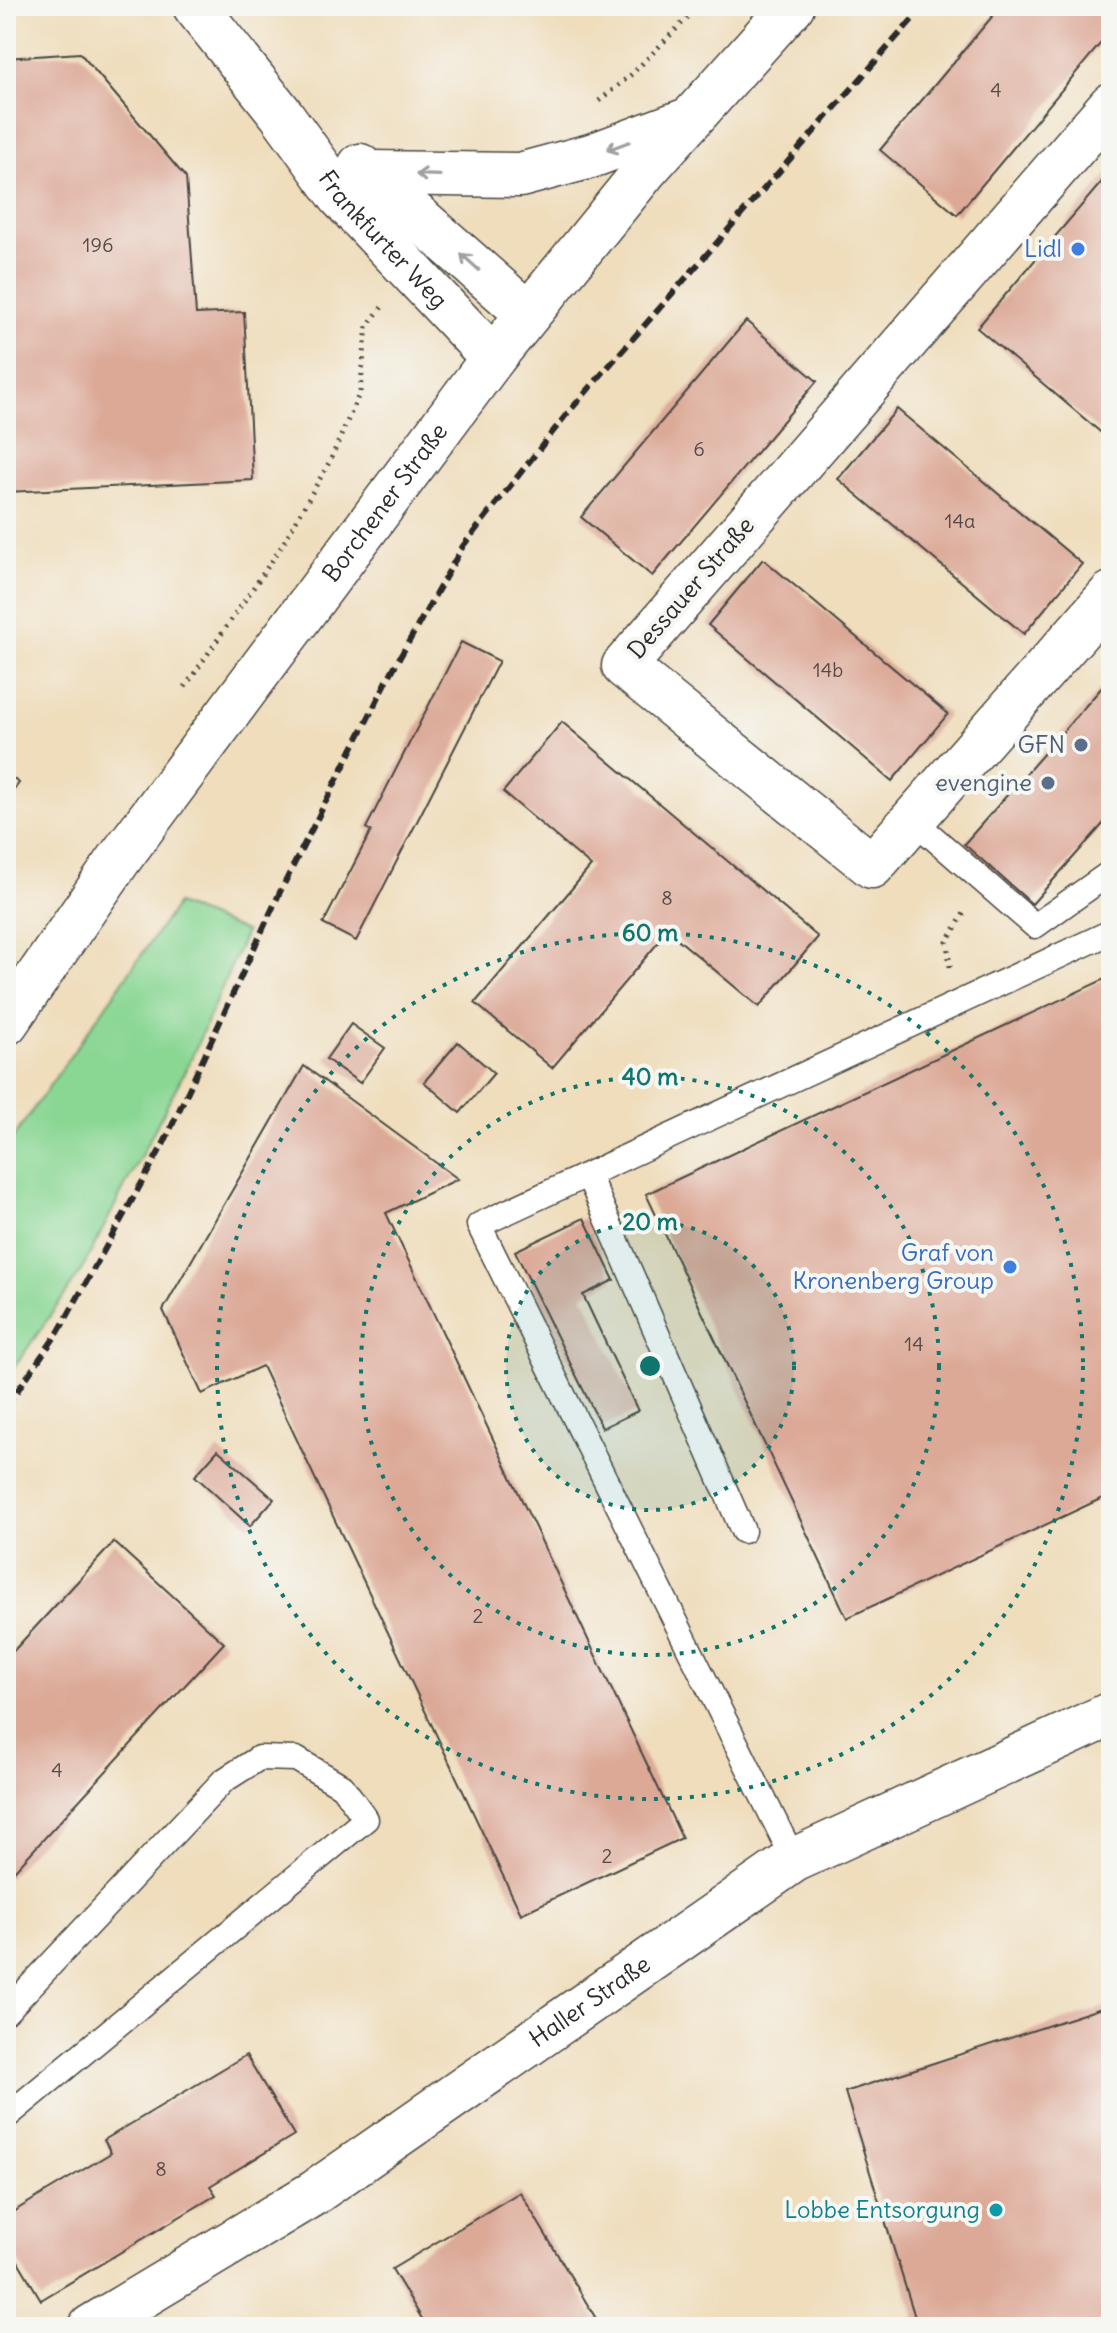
<svg xmlns="http://www.w3.org/2000/svg" width="1117" height="2333" font-family="Delius,sans-serif">
  <style>
    .grass { fill: #8ad794; stroke: #5a8160; stroke-width: 2 }
    .building { fill: #dca997 }
    .lines { fill: none; stroke-linecap: round; stroke-linejoin: round }
    .lane-casing { stroke: #484641; stroke-width: 27 }
    .street-casing { stroke: #484641; stroke-width: 47 }
    .secondary-casing { stroke: #484641; stroke-width: 47 }
    .path { stroke: #484641; stroke-width: 5; stroke-dasharray: 2 6; stroke-linecap: butt }
    .lane { stroke: #fff; stroke-width: 24 }
    .street { stroke: #fff; stroke-width: 44 }
    .secondary { stroke: #fff; stroke-width: 44 }
    .rail { stroke: #2b2b2b; stroke-width: 6; stroke-dasharray: 12 6; stroke-linecap: butt }
    .oneway { stroke: #a0a0a0 }
    .ring { fill: none; stroke: #0f766e; stroke-width: 4; stroke-dasharray: 4 8 }
    .shop-dot { fill: #3f7fe0; stroke: #f6f6f2; stroke-width: 3 }
    .service-dot { fill: #5c6f8a; stroke: #f6f6f2; stroke-width: 3 }
    .culture-dot { fill: #0f9aa8; stroke: #f6f6f2; stroke-width: 3 }
    .labels { text-anchor: middle; stroke-width: 8; stroke-linejoin: round; paint-order: stroke }
    .number-label { font-size: 20px; fill: #574a46 }
    .street-label { font-size: 24px; fill: #2b2b2b; stroke: #f6f6f2 }
    .shop-label { font-size: 24px; fill: #366cbe; stroke: #f6f6f2; text-anchor: end }
    .service-label { font-size: 24px; fill: #4e5e75; stroke: #f6f6f2; text-anchor: end }
    .culture-label { font-size: 24px; fill: #0d838f; stroke: #f6f6f2; text-anchor: end }
    .centre { fill: #0f766e; stroke: #f6f6f2; stroke-width: 4 }
    .ring-label { font-size: 24px; text-anchor: middle; font-weight: bold; fill: #0f766e; stroke: #f6f6f2; stroke-width: 8; stroke-linejoin: round; paint-order: stroke }
  </style>
  <rect width="100%" height="100%" fill="#f6f6f2"/>
  <filter id="ink" filterUnits="userSpaceOnUse"><feTurbulence type="fractalNoise" baseFrequency=".0125" numOctaves="2"/><feDisplacementMap in="SourceGraphic" scale="16" xChannelSelector="R" yChannelSelector="G"/><feConvolveMatrix kernelMatrix="1 2 1 2 8 2 1 2 1" color-interpolation-filters="sRGB"/></filter>
  <filter id="wash" filterUnits="userSpaceOnUse"><feTurbulence type="fractalNoise" baseFrequency=".006" numOctaves="4" result="noise"/><feDisplacementMap in="SourceGraphic" scale="32" xChannelSelector="R" yChannelSelector="G"/><feGaussianBlur stdDeviation="1.8" result="paint"/><feColorMatrix in="noise" values="0 0 0 0 0 0 0 0 0 0 0 0 0 0 0 0 0 1.4 0 .05"/><feComposite in="paint" operator="in"/></filter>
  <g filter="url(#wash)">
    <rect width="100%" height="100%" fill="#efddbc"/>
    <!-- grass -->
    <path class="grass" d="M177,904L246,932L190,1061L80,1273L6,1379V1148Z"/>
    <g id="blocks">
      <!-- building -->
      <path class="building" d="M1001,6H1107L1111,10V31L957,215L880,150Z
        M80,53L186,178L196,314L244,312L253,480L6,492V58Z
        M1111,171V441L977,328Z
        M746,321L817,381L652,576L581,517Z
        M897,409L1082,564L1024,634L838,479Z
        M763,559L948,714L892,781L708,625Z
        M461,642L499,661L356,941L323,924L371,831L366,828Z
        M1111,677V815L1032,904L964,844Z
        M562,722L818,937L759,1007L668,931L552,1068L475,1003L591,866L503,792Z
        M6,773L19,783L6,801Z
        M1111,976V1494L847,1618L646,1194Z
        M351,1024L385,1048L360,1083L326,1059Z
        M458,1042L494,1073L460,1113L424,1082Z
        M304,1066L458,1179L386,1213L682,1838L521,1914L262,1366L202,1394L163,1310Z
        M584,1218L614,1280L583,1295L638,1411L602,1428L515,1251Z
        M218,1450L274,1499L250,1526L195,1476Z
        M114,1542L224,1643L6,1880V1659Z
        M1111,2005V2327H918L845,2092Z
        M246,2055L294,2135L210,2186L216,2195L41,2300L6,2241V2216L111,2153L104,2140Z
        M520,2192L601,2327H427L392,2269Z"/>
    </g>
  </g>
  <g filter="url(#ink)">
    <use href="#blocks" fill-opacity="0" stroke="#484641" stroke-width="2"/>
    <g class="lines">
      <defs>
        <path id="lane" d="M913,820L1035,926L1111,872
          M588,1175L743,1531
          M794,1860L479,1225L1111,932
          M6,2012L223,1781L259,1758L296,1759L342,1786L366,1819L6,2117"/>
        <g id="street">
          <path d="M1111,105L624,666L872,866L1111,594"/>
          <path id="s1" d="M91,2327L314,2193L794,1860L1111,1714"/>
        </g>
        <g id="secondary">
          <path id="s2" d="M195,6L281,114L341,197L493,358"/>
          <path d="M360,166L528,314"/>
          <path d="M370,173L520,175L591,156L685,121"/>
          <path id="s3" d="M6,1023L120,858L493,358L647,168L792,6"/>
        </g>
      </defs>
      <!-- lane casing -->
      <use href="#lane" class="lane-casing"/>
      <!-- street casing -->
      <use href="#street" class="street-casing"/>
      <!-- secondary casing -->
      <use href="#secondary" class="secondary-casing"/>
      <!-- path -->
      <path class="path" d="M599,101L632,74L699,6
        M185,687L280,549L330,461L360,392L367,326L382,307
        M950,967L947,942L964,913"/>
      <!-- lane -->
      <use href="#lane" class="lane"/>
      <!-- street -->
      <use href="#street" class="street"/>
      <!-- secondary -->
      <use href="#secondary" class="secondary"/>
      <!-- rail -->
      <path class="rail" d="M6,1407L59,1331L164,1143L280,892L391,673L463,546L566,415L924,6"/>
    </g>
    <!-- one-way arrows -->
    <defs><path id="oneway-shaft" d="M-6 0H5M1.5-3L5.5 0L1.5 3" fill="none" stroke-width="1.6" stroke-linecap="round" stroke-linejoin="round" transform="scale(2)"/></defs>
    <g class="oneway">
      <use href="#oneway-shaft" transform="translate(618 146) rotate(159)"/>
      <use href="#oneway-shaft" transform="translate(428 175) rotate(-178)"/>
      <use href="#oneway-shaft" transform="translate(470 262) rotate(-138)"/>
    </g>
  </g>
  <!-- distance rings -->
  <circle cx="650" cy="1366" r="144" fill="#0f766e" fill-opacity=".12"/>
  <g class="ring">
    <circle cx="650" cy="1366" r="144"/>
    <circle cx="650" cy="1366" r="289"/>
    <circle cx="650" cy="1366" r="433"/>
  </g>
  <!-- markers -->
  <g class="shop-dot">
    <circle cx="1078" cy="249" r="8"/>
    <circle cx="1010" cy="1267" r="8"/>
  </g>
  <g class="service-dot">
    <circle cx="1081" cy="745" r="8"/>
    <circle cx="1048" cy="783" r="8"/>
  </g>
  <circle class="culture-dot" cx="996" cy="2210" r="8"/>
  <g class="labels">
    <!-- number labels -->
    <g class="number-label">
      <text x="996" y="97">4</text>
      <text x="98" y="252">196</text>
      <text x="699" y="456">6</text>
      <text x="960" y="528">14a</text>
      <text x="828" y="677">14b</text>
      <text x="667" y="905">8</text>
      <text x="914" y="1351">14</text>
      <text x="478" y="1623">2</text>
      <text x="57" y="1777">4</text>
      <text x="607" y="1863">2</text>
      <text x="161" y="2176">8</text>
    </g>
    <!-- street labels -->
    <g class="street-label">
      <text dy="8" stroke="none"><textPath href="#s2" startOffset="300">Frankfurter Weg</textPath></text>
      <text dy="8" stroke="none"><textPath href="#s3" startOffset="644">Borchener Straße</textPath></text>
      <text transform="translate(691 588) rotate(-49)" y="8">Dessauer Straße</text>
      <text dy="8" stroke="none"><textPath href="#s1" startOffset="596">Haller Straße</textPath></text>
    </g>
    <!-- shop labels -->
    <g class="shop-label">
      <text x="1062" y="257">Lidl</text>
      <text x="994" y="1261">Graf von<tspan x="994" dy="28">Kronenberg Group</tspan></text>
    </g>
    <!-- service labels -->
    <g class="service-label">
      <text x="1065" y="753">GFN</text>
      <text x="1032" y="791">evengine</text>
    </g>
    <!-- culture labels -->
    <g class="culture-label">
      <text x="980" y="2218">Lobbe Entsorgung</text>
    </g>
  </g>
  <circle cx="650" cy="1366" r="12" class="centre"/>
  <g class="ring-label">
    <text x="650" y="941">60 m</text>
    <text x="650" y="1085">40 m</text>
    <text x="650" y="1230">20 m</text>
  </g>
  <!-- margin -->
  <rect width="1117" height="2333" fill="none" stroke="#f6f6f2" stroke-width="32"/>
</svg>
